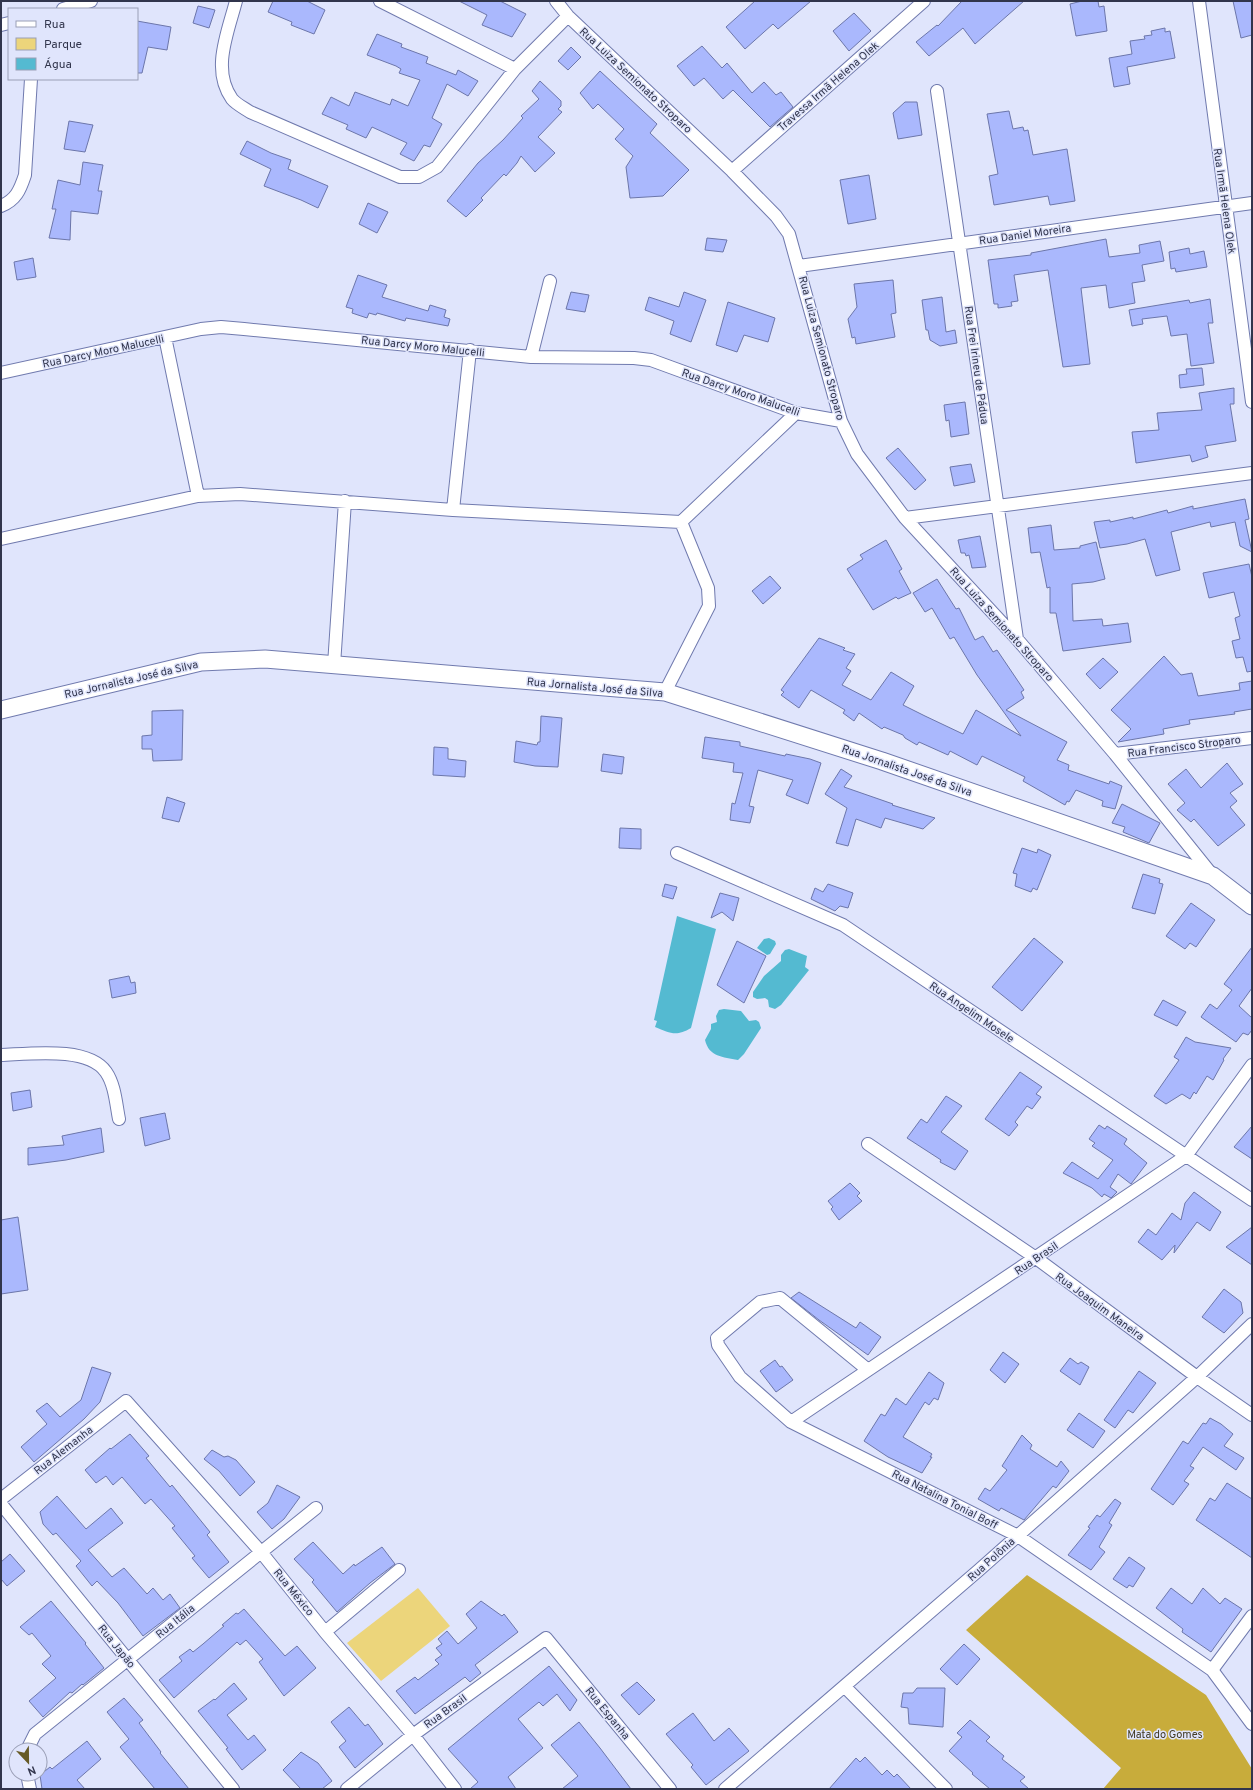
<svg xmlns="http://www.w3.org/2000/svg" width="1253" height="1790" font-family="Overpass,sans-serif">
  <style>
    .green { fill: #ecd57b }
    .forest { fill: #c8ac3b }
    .water { fill: #54bad1 }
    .building { fill: #aab8fd; stroke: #6c76aa }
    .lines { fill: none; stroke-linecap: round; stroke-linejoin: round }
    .minor-casing { stroke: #707aae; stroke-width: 14 }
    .secondary-casing { stroke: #707aae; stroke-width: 19 }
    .minor { stroke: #fff; stroke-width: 12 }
    .secondary { stroke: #fff; stroke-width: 17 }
    .labels { text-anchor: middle; stroke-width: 3; stroke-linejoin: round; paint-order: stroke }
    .street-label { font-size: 11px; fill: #31354c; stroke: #e0e5fc }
    .park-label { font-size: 11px; fill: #433c24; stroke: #e0e5fc }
  </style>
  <rect width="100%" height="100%" fill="#e0e5fc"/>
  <!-- green -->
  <path class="green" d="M418,1588L450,1626L381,1681L347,1643Z"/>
  <!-- forest -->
  <path class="forest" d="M1027,1575L1206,1695L1252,1769V1789H1103L1121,1768L966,1630Z"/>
  <!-- water -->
  <path class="water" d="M677,916L716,929L691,1028C676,1037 670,1033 655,1027L657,1021L654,1020Z
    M769,938L775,941L776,944L770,954L767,955L757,948L764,939Z
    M789,949L807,956L805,967L809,970L781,1005L775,1009L769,1007L768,1000L765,998L757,999L753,997V992L764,976L781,961V955L785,950Z
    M724,1009L741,1011L749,1021L756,1020L759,1022L761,1028L744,1054L738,1060C723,1057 709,1057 705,1040L711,1029V1024L717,1022L716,1016L719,1010Z"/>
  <!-- building -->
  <path class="building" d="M273,1H307L325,10L314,34L291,25L292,22L268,12Z
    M459,1H500L526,14L512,37L482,25L487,15Z
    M755,1H811L778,29L773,24L745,49L726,27Z
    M962,1H1024L975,44L963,28L929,56L916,42L937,25L938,26Z
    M1082,1H1098L1099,7L1104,6L1107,31L1076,36L1070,4Z
    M1233,1H1252V35L1241,38Z
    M198,6L215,10L209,28L193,23Z
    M854,13L871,31L849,51L833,31Z
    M137,21L171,27L167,50L148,47L142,73H137Z
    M1165,28V32L1170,31L1175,58L1127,67L1130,84L1114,87L1109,58L1132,54L1130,41L1145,39L1144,36L1152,35L1151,31Z
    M377,34L402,44L401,47L428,57L426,63L456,75L458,70L478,81L468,96L447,84L432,118L442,124L430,147L424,145L414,161L400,154L407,143L372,127L366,138L346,129L348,125L322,114L331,97L349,106L355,92L390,105L392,99L408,106L420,80L399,73L401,69L396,66L367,55Z
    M702,46L722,68L727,63L752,93L764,82L776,95L781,92L793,107L770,127L733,90L723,99L704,78L694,86L677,66Z
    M571,47L581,57L568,70L558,61Z
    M600,71L657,124L650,133L689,170L663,196L630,198L626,167L633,156L615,139L624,129L598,104L593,109L580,93Z
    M540,81L561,101V106L558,109L562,112L538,137L555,153L535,172L521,156L517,163L506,176L504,174L481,198L483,200L466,217L447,201L478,163L503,140L523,118L521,116L539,99L532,91Z
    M905,102H917L922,135L898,139L893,113Z
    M1009,111L1013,129L1023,127L1024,131L1028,130L1033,155L1067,149L1075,201L1050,205L1048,196L994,205L989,176L998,174L987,114Z
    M69,121L93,125L85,152L64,149Z
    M247,141L271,153L291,160L288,169L328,186L318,208L301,200L264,186L271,169L240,154Z
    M83,162L103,165L98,191H102L98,214L71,211L70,240L49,238L56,209H52L58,180L80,185Z
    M869,175L876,219L848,224L840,180Z
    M368,203L388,212L377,233L359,224Z
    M707,238L727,240L723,252L705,250Z
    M1106,239L1109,257L1140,253L1139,245L1160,241L1164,261L1142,265L1145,281L1132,283L1135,303L1109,308L1106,285L1081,288L1090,364L1063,367L1048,270L1014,275L1018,301L1011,302L1012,306L998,308V304H994L988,260L1031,255V253Z
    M1189,248L1190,254L1204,251L1207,267L1176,272L1175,268L1171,269L1169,252Z
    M33,258L36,277L17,280L14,262Z
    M358,275L387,285L382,297L428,311L430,305L446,310L444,317L450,319L448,326L406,318L405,321L377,313L376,315L369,313L367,318L352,313L353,309L346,307Z
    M893,280L896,313L891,314L895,337L856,344L855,337L852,338L848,319L857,307L854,284Z
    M571,292L589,295L585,312L566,309Z
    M684,292L706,300L691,342L670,334L674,321L645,310L649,297L679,307Z
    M942,297L946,332L955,330L957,343L940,346L930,340L928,330H926L922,300Z
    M1210,299L1213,323H1208L1214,363L1191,366L1187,334L1171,336L1167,316L1142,319L1143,324L1132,326L1129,310L1189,300L1190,303Z
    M728,302L775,318L768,342L744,335L737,352L716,345Z
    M1202,368L1204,385L1180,388L1179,375L1187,374L1186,369Z
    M1234,388V404H1230L1236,441L1205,446L1208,457L1192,462L1190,455L1136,463L1132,432L1159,430L1157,413L1202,410L1199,393Z
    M965,402L969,434L951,437L949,420L946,421L944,405Z
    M898,448L926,480L915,490L886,458Z
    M971,464L975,482L954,486L950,467Z
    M1245,499L1249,519L1245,520L1252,552L1240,546L1235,522L1211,527L1210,522L1171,532L1180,570L1156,576L1145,539L1127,544L1100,548L1094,522L1110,520V522L1133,517V519L1167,510L1168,513L1193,506V509Z
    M1051,525L1054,550L1080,548V546L1096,542L1105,579L1093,582L1072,584L1073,621L1102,619L1103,626L1128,623L1131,642L1063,651L1056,613H1050V587L1047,588L1040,552L1031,553L1028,528Z
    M980,536L986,567L972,568L969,555L966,556L965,553H961L958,540Z
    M886,540L902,569L899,571L911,593L898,599L896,597L873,610L847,569L863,559L860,555Z
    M1249,564L1252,577V671L1247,672L1243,657L1236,658L1232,641L1240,639L1235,618L1240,616L1234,592L1209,598L1203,573Z
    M770,576L781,588L763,604L752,591Z
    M937,579L956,609L959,608L975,640L983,636L993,652L997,650L1024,690L1021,692L1024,698L1006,710L1067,742L1057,760L1069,765L1068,770L1109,784L1110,781L1122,786L1115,809L1102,806L1103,801L1076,790L1069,802L1067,801L1065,805L1023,781L1025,777L982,756L977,765L950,751L948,755L919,742L917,745L905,738L903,735L884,727L882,729L859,713L854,721L843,713L845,710L811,690L799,708L781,695L784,692L781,690L819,638L845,648L843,650L855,654L846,668L851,671L842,685L871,700L891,672L914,686L903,705L925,716L963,734L976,710L1021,736L977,675L954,637L950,639L932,608L925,612L913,593Z
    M1164,656L1181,675L1192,673L1198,696L1240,690L1239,683L1252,681V709L1234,712L1235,714L1189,720L1190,724L1163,729L1164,734L1118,742L1131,729L1111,710Z
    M1103,658L1118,672L1100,689L1086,674Z
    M183,710L182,760L153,761L152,749H142V736L152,735V711Z
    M541,716L562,718L558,767L535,766L514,762L516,741L537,745L538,742H540Z
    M705,737L740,742V746L785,756L786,754L810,759L821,763L808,804L786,795L793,780L758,770L749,806L754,807L750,823L730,820L732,803L735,804L743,773L733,772L734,763L702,758Z
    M434,747L448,748V759L466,761L465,777L433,775Z
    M603,754L624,757L622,774L601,771Z
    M1227,763L1243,784L1230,793L1237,801L1230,807L1245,825L1218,846L1194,819L1191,822L1177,810L1185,803L1168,784L1186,769L1201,788Z
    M841,769L852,776L844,787L893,804L892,805L935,818L923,829L885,818L881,828L856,819L848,846L836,843L847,808L825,794Z
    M167,797L185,803L179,822L162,818Z
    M1122,804L1160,823L1149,843L1123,832L1125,827L1112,823Z
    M620,828L641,829V849L619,848Z
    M1022,848L1037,853L1038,849L1051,855L1037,890L1033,888L1031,892L1015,886L1017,874L1013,873Z
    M1143,874L1160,879L1159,883L1163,884L1155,914L1132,908Z
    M665,884L677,887L673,899L662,896Z
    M828,884L853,893L848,908L840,906L835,911L811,899L815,888L823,892Z
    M720,893L739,898L733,921L722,912L711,918Z
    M1191,903L1215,920L1196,947L1190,943L1185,949L1166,936Z
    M1034,938L1063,962L1022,1011L992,987Z
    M737,941L766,956L744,1003L717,985Z
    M1252,947V988L1239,1006L1252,1018V1030L1248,1035L1243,1033L1236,1042L1201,1017L1210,1004L1217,1009L1232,990L1224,984Z
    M129,976L131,983L135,982L136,993L112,998L109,980Z
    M1163,1000L1186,1012L1177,1026L1154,1015Z
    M1186,1037L1195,1042L1231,1048L1223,1059L1224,1060L1213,1080L1207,1076L1196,1094L1194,1092L1190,1099L1182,1094L1166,1104L1154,1096L1179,1060L1174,1057Z
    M1020,1072L1042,1087L1036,1094L1041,1097L1032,1109L1027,1106L1015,1122L1018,1125L1009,1136L985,1119Z
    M30,1090L32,1107L13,1111L11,1093Z
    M946,1096L962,1106L941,1132L968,1151L955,1170L940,1162L941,1160L907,1138L921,1119L927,1123Z
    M165,1113L170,1139L145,1146L140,1118Z
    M1099,1125L1105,1129L1107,1126L1127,1139L1124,1144L1147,1163L1131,1184L1118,1174L1110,1187L1117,1192L1111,1198L1104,1194L1102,1197L1092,1188L1063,1173L1072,1162L1098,1179L1113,1160L1092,1146L1095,1143L1089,1139Z
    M1252,1126V1159L1234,1147Z
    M101,1128L104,1152L66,1160L28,1165V1148L64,1145L62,1136Z
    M850,1183L860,1193L857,1196L862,1201L839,1220L831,1209L833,1207L828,1201Z
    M1194,1192L1221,1212L1210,1231L1197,1222L1174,1253L1175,1245L1162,1260L1138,1242L1148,1229L1156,1235L1172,1213L1181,1220L1185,1203Z
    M18,1217L28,1290L1,1294V1220Z
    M1252,1227V1265L1226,1247Z
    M1224,1289L1241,1302L1243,1313L1224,1333L1202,1317Z
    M799,1292L856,1328L860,1322L881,1337L868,1355L819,1320L791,1298Z
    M1003,1352L1019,1364L1005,1383L990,1370Z
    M1070,1358L1078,1364L1081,1362L1089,1367L1080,1385L1060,1371Z
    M775,1360L780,1367L782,1366L793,1380L776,1392L760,1371Z
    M92,1367L111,1373L100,1402L84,1419L34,1462L21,1447L47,1424L36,1411L47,1403L60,1417L81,1400Z
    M1139,1371L1156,1383L1133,1413L1128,1410L1115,1428L1104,1420Z
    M929,1372L944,1383L938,1400L934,1398L929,1405L925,1402L903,1437L932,1454L930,1457H932L922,1473L888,1457L864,1441L881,1414L885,1416L896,1398L906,1405Z
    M1079,1413L1105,1431L1093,1448L1067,1430Z
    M1210,1418L1221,1424L1233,1434L1224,1446L1244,1458L1236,1470L1203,1447L1190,1466L1194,1468L1184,1481L1189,1484L1173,1505L1151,1489L1183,1441L1188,1444L1203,1423L1206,1424Z
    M130,1434L149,1456L146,1458L170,1487L172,1485L210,1532L207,1535L229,1562L209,1578L192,1558L195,1556L172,1528L175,1526L151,1499L145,1504L122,1477L113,1485L106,1476L96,1483L85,1470L110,1448L111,1449Z
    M1022,1435L1032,1445L1030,1449L1057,1467L1061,1461L1069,1471L1056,1488L1053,1486L1024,1520L1001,1508L999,1511L978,1499L985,1488L990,1491L1007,1470L1002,1466Z
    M212,1450L224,1457L228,1456L236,1460L255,1482L240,1496L219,1471L204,1459Z
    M1227,1483L1252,1499V1558L1196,1520L1210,1498L1215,1501Z
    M277,1485L300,1497L284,1519L272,1529L257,1512L268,1503Z
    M57,1496L86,1529L111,1508L123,1523L88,1550L112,1577L124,1568L147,1594L153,1588L163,1600L170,1594L180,1608L143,1636L118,1603L97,1581L92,1586L76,1566L81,1561L56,1533L53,1535L43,1524L40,1512Z
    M1115,1499L1121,1503L1109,1523L1112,1525L1099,1547L1105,1552L1091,1570L1068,1555L1090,1528L1088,1527L1097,1515L1100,1517Z
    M313,1542L343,1574L354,1564L355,1566L382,1547L395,1564L370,1583L337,1612L312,1582L314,1580L294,1559Z
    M10,1554L25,1571L7,1586L1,1579V1562Z
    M1129,1557L1145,1568L1133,1587L1129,1585L1127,1588L1113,1579Z
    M1171,1588L1192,1604L1203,1588L1220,1604L1225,1598L1242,1609L1211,1652L1182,1632L1183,1629L1156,1608Z
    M51,1601L86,1643L85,1644L104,1668L83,1685L82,1684L72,1693L70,1692L43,1717L29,1701L56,1678L42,1664L51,1656L32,1633L29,1635L20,1627Z
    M481,1601L502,1616L504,1614L518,1632L475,1665L481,1673L470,1682L465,1677L415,1714L396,1691L415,1677L418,1680L439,1664L435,1660L442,1655L436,1648L442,1644L438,1639L447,1631L458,1644L477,1628L466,1614Z
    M244,1609L285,1656L297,1646L316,1668L284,1696L259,1662L263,1659L246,1640L240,1645L237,1642L174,1698L159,1680L182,1661L179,1657L190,1649L193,1652L203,1644L224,1626L222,1625L236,1613L238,1614Z
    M964,1644L980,1659L957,1685L940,1669Z
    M549,1666L577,1700L570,1711L557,1694L543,1706L539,1702L518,1719L543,1748L508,1777L516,1789H470L478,1782L448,1749Z
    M637,1682L655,1700L639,1715L621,1695Z
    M234,1683L247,1699L227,1715L248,1740L254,1735L266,1750L242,1770L226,1749L228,1748L198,1711L214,1699L215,1700Z
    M917,1688H945L943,1727L909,1724L908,1708L901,1707L903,1693H913Z
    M124,1698L143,1720L139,1723L161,1752L160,1753L189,1789H155L120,1747L129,1739L107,1712Z
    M349,1707L365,1726L368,1724L383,1744L355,1768L339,1747L346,1741L331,1722Z
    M693,1713L714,1741L729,1728L749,1751L706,1785L691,1767L693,1765L666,1734Z
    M970,1720L990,1737L986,1741L1004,1756L1002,1759L1025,1777L1020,1781L1029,1789H990L972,1774L973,1773L949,1751L962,1737L957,1733Z
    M579,1722L600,1748L631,1789H562L578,1776L551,1745Z
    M87,1741L101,1759L77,1780L85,1789H42L40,1775L50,1767L52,1769Z
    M301,1752L318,1763L332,1781L322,1789H301L283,1770Z
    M865,1757L882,1775L887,1770L894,1777L897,1774L911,1789H829L856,1758L860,1762Z"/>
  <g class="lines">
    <defs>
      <path id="minor" d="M236,1C228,32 211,70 232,99C236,104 244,108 250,112L400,177H419L437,167L515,69
        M380,1L515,69L568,16
        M556,1L568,16L732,171L776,216L789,234L841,421L857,454L905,518L1017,639L1115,754L1213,876
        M1199,1L1252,402
        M63,9L91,1
        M1,25L9,23
        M937,91L1017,639
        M732,171L924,1
        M1,206C16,200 20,190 25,175L31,79
        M799,266L1252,203
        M165,337L198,496
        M531,357L550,281
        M1,373L201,329L221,327L244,329L531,357L634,358L651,360L796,413L841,421
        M453,510L470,350
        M905,518L1252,473
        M1,539L198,496L240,494L453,510L681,522L796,413
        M334,665L345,501
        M665,692L709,606L708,588L681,522
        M1115,754L1252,738
        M677,853L843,925L1252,1200
        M1,1055C29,1054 88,1046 106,1072C115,1085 116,1104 119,1119
        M868,1144L1036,1258L1197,1377L1252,1415
        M868,1370L780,1298L760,1302L717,1338L718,1345L740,1377L791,1422L1018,1536L1212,1670L1252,1724
        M791,1422L1186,1156L1252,1065
        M1,1499L126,1401L261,1552L325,1632L413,1735L455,1789
        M1,1504L233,1789
        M325,1632L399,1570
        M1212,1670L1252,1616
        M845,1687L946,1789
        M27,1750L35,1734L316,1508
        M27,1774L30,1789
        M347,1789L413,1735L546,1638L670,1789
        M725,1789L979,1570L1197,1377L1252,1324"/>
      <path id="secondary" d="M1,710L201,662L265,659L665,692L882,761L1213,876L1252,906"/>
    </defs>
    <!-- minor casing -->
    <use href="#minor" class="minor-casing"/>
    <!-- secondary casing -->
    <use href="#secondary" class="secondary-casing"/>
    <!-- minor -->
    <use href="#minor" class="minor"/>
    <!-- secondary -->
    <use href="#secondary" class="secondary"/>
  </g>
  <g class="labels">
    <!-- street labels -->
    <g class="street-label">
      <text transform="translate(636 80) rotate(43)" y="4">Rua Luiza Semionato Stroparo</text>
      <text transform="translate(828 86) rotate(-41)" y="4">Travessa Irmã Helena Olek</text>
      <text transform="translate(1225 201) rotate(82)" y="4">Rua Irmã Helena Olek</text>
      <text transform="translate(1025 234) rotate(-8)" y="4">Rua Daniel Moreira</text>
      <text transform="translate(423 346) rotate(6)" y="4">Rua Darcy Moro Malucelli</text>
      <text transform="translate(822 348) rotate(75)" y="4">Rua Luiza Semionato Stroparo</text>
      <text transform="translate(103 351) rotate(-12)" y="4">Rua Darcy Moro Malucelli</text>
      <text transform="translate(977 365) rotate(82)" y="4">Rua Frei Irineu de Pádua</text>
      <text transform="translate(741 392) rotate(19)" y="4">Rua Darcy Moro Malucelli</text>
      <text transform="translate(1002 624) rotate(48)" y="4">Rua Luiza Semionato Stroparo</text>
      <text transform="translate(131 679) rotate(-13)" y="4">Rua Jornalista José da Silva</text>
      <text transform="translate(595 687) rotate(5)" y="4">Rua Jornalista José da Silva</text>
      <text transform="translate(1184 746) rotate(-7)" y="4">Rua Francisco Stroparo</text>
      <text transform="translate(907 770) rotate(19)" y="4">Rua Jornalista José da Silva</text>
      <text transform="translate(972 1012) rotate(34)" y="4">Rua Angelim Mosele</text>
      <text transform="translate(1036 1258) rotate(-34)" y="4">Rua Brasil</text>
      <text transform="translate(1100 1306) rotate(36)" y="4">Rua Joaquim Maneira</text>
      <text transform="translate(63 1450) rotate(-38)" y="4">Rua Alemanha</text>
      <text transform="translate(945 1499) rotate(27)" y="4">Rua Natalina Tonial Boff</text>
      <text transform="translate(991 1559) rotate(-42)" y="4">Rua Polônia</text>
      <text transform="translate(294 1592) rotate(51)" y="4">Rua México</text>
      <text transform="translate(175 1621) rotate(-39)" y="4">Rua Itália</text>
      <text transform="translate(117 1646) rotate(51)" y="4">Rua Japão</text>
      <text transform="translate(445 1711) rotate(-36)" y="4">Rua Brasil</text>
      <text transform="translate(608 1713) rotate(51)" y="4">Rua Espanha</text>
    </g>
    <!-- park labels -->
    <g class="park-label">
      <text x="1165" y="1738">Mata do Gomes</text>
    </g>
  </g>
  <!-- border -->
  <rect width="1253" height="1790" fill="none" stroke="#31354c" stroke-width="4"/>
  <!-- legend -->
  <rect x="8" y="8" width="130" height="72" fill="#e0e5fc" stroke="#9a9fb6"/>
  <rect x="16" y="21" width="20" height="6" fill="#ffffff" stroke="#9a9fb6"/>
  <text x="44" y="28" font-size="12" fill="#31354c">Rua</text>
  <rect x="16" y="38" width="20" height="12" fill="#ecd57b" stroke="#9a9fb6"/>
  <text x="44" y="48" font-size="12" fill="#31354c">Parque</text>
  <rect x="16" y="58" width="20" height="12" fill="#54bad1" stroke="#9a9fb6"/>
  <text x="44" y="68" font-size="12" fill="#31354c">Água</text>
  <!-- north arrow -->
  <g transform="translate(28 1762) rotate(158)"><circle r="19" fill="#e0e5fc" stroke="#9a9fb6"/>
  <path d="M0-3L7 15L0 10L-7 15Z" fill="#665a26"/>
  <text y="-6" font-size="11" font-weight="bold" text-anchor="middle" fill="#31354c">N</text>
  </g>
</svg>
